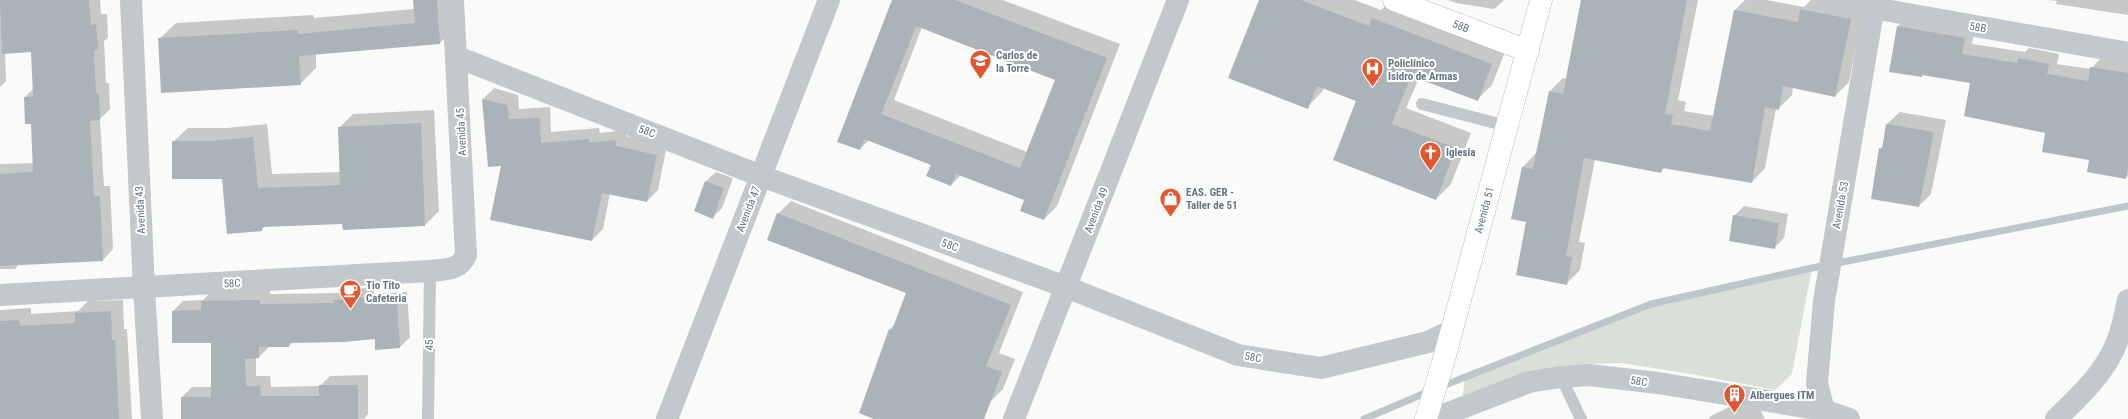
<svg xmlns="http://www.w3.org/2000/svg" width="2128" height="419" font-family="'Roboto Condensed',sans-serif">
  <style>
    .green { fill: #dadfd7 }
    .shadow { fill: #0003; fill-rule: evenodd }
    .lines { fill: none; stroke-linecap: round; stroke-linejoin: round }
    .stream { stroke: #bbc7cb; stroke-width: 7 }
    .building { fill: #aab3b9; fill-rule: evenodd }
    .secondary-casing { stroke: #b3babf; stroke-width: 23 }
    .primary-casing { stroke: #b5babe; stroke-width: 23 }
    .lane { stroke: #c3c8cc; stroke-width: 12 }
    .street { stroke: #c3c8cc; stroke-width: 22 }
    .secondary { stroke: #fff; stroke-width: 22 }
    .primary { stroke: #fff; stroke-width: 22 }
    .labels { text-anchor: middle; stroke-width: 4; stroke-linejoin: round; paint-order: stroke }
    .street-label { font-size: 11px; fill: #657683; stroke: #fff }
    .poi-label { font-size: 11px; font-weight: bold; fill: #657683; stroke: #fff; text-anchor: start }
  </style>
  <rect width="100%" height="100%" fill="#fafaf8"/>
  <!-- green -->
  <path class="green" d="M1812,268L1792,374L1775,390L1697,375L1621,363L1586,364L1462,402L1465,377L1651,304Z"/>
  <!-- shadow -->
  <path class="shadow" d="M0,0H100L101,14H107L108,38L104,41L106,83H109L110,109L100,119L104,186H110L113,249L103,260L19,264L15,269H0V164L34,163L32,123L25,97L34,88L32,51L5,52L6,81L0,87Z
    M414,0H454L456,26L440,43L316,54V68L300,84L159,39L176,23L313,15L314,18L414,9Z
    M893,0H1003L1120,44L1057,206L1044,219L1026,200L961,175L951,185L932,164L869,140L860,149ZM922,27L1056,79L1027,152L894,100Z
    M1260,0H1355L1381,10L1388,4L1506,49L1492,85L1477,100L1419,78L1406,108L1471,133L1451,184L1436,199L1357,100L1324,88L1322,92L1307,107Z
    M1448,0H1504L1494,9L1456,3Z
    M1583,0H1698L1678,100L1686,102L1684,111L1714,116L1735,10L1745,0H1766L1804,7L1811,0H1834L1864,6L1849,82L1835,96L1793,87L1792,95L1778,109L1776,108L1765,168L1752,182L1665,167L1661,172L1595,159L1579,242L1585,243L1580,270L1566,284L1527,221L1512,218L1523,167L1536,153L1550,91L1563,78L1567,79Z
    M2049,0H2128V15L2056,4L2057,1Z
    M1908,16L1975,28L1972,44L2025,52L2029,48L2059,54L2057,64L2091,69L2102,57L2128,61V175L2126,177L2090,159L1971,82L1924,74L1922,76L1898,26Z
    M494,88L518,95L519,109L550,107L551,132L599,128L600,133L626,130V136L667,145L658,190L647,201L610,193L603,229L592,240L502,165L483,99Z
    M434,110L439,211L425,225L343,223L265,226L262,230L223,178L173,142L188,128H227L267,124L272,174L341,172L339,128L353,114Z
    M1900,112L1946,120L1931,194L1919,206L1880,149L1884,145L1887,124Z
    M716,172L733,178L722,208L713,217L706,181Z
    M791,201L1023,292L999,353L1015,359L1003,389L990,402L982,419H877L860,412L890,329L895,324L908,293L778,214Z
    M1744,206L1788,214L1784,238L1774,248L1734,216Z
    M373,287L374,294L407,292L410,337L400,347L376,349V338L293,342L289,346L269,347L259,357H256V376H270L271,387L320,386L330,376L368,375V414L364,419H182V397L192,387H212V342L173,311L183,301L203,300L212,291L270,290V294L342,293L345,290Z
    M123,300L124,329H127L132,419H0V310L31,308V314L78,311L88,301Z
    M1753,395L1765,419H1708L1711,416Z"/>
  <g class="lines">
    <!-- stream -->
    <path class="stream" d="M1440,387L1651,304L1812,268L2128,206
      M1364,419L1430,391"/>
  </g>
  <!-- building -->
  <path class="building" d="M0,0H89L91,25L96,24L98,49L94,50L96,93H99L100,120L90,121L94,196H100L103,261L0,266V174L33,172L31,124H25L24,97L33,96L31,52L2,54Z
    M413,0H437L440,44L299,56L301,85L161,93L158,38L298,30V34L415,23Z
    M892,0H955L1107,58L1044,220L1020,211L1024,200L956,174L951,186L926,176L931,165L864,139L860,150L837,142ZM916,26L1055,80L1020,168L881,114Z
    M1259,0H1301L1369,26L1372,18L1492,64L1478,101L1411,76L1392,124L1456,148L1436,200L1333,160L1356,101L1317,86L1308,109L1228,78Z
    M1581,0H1687L1665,114L1673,115L1671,124L1710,131L1734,10L1798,22L1800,9L1851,19L1835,97L1783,86L1779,110L1765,107L1752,183L1662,168L1661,173L1584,158L1566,256L1572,257L1567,285L1516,275L1526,222L1511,219L1522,167L1533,169L1549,91L1563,94Z
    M1897,26L1965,38L1962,54L2017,63L2018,58L2049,64L2047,74L2088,81L2090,67L2128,73V169L2126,179L2087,172L2089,160L2042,152L2045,133L1964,116L1970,83L1922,75V77L1889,72Z
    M482,99L507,105L509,119L540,118L541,143L589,139V143L615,140L616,146L657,155L647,202L602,193L592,241L490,220L501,166L488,167Z
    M421,123L425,226L343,230L342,224L262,227V231L227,234L222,179H172V141H212L253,137L258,188L340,185L338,127Z
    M1886,124L1934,132L1919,207L1871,199L1879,148L1882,149Z
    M705,181L724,188L713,219L694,211Z
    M777,213L1011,305L986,366L1002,372L984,419H874L859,413L889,329L892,330L906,293L767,240Z
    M1733,215L1779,223L1775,249L1729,241Z
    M363,297L364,304L397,302L400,348L375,350V339L344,342L289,343V347H259V358L245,359L246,386H260L261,396H319V385H358V419H181V397H211V343H172V311L201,310V301L260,300V304L334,303V300Z
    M111,311L112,340H115L119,419H0V321L19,320L20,326L75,323V313Z"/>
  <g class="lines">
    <defs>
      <path id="secondary" d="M1394,0L1528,51"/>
      <path id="primary" d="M1426,419L1444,359L1541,0"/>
    </defs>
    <!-- secondary casing -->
    <use href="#secondary" class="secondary-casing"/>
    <!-- primary casing -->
    <use href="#primary" class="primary-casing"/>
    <!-- lane -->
    <path class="lane" d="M1422,104L1507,126
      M1561,377L1581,419
      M428,419L430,271"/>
    <!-- street -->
    <path class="street" d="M131,0L144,288L152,419
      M1828,0L2128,53
      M457,57L761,176L1066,287L1238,355L1321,368L1428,342L1451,331
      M0,295L430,271C446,269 459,271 466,255L453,0
      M667,419L829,0
      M1014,419L1178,0
      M1433,419L1529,382L1561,377L1589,375L1658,383L1823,410L1849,419
      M1826,419L1817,383L1824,301L1875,0
      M2056,419C2080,396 2107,371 2118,339C2123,327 2125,313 2128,300"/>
    <!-- secondary -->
    <use href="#secondary" class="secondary"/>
    <!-- primary -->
    <use href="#primary" class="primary"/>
  </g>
  <!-- icons -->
  <defs>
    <symbol id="school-pin" viewBox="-11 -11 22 30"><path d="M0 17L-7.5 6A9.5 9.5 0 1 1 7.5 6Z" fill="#e4572e" stroke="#fff"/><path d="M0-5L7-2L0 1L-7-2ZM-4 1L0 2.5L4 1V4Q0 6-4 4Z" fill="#fff"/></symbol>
    <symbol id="hospital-pin" viewBox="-11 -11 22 30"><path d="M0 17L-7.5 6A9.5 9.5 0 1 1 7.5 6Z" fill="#e4572e" stroke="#fff"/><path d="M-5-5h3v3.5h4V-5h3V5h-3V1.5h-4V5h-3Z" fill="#fff"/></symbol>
    <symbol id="church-pin" viewBox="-11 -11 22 30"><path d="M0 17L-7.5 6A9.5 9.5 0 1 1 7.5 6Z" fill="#e4572e" stroke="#fff"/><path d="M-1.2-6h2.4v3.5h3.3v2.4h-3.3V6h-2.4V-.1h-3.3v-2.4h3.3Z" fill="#fff"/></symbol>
    <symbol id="shop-pin" viewBox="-11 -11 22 30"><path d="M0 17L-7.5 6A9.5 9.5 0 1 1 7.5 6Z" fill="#e4572e" stroke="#fff"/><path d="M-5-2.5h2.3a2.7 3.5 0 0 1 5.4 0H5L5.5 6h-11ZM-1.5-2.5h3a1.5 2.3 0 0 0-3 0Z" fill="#fff"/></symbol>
    <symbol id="cafe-pin" viewBox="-11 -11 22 30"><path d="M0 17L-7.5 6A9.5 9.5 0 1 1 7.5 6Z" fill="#e4572e" stroke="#fff"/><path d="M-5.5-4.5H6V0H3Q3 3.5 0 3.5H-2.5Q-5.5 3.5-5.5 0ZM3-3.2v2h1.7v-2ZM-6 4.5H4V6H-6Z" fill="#fff"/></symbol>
    <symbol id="building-pin" viewBox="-11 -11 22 30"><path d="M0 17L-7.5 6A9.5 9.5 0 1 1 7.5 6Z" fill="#e4572e" stroke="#fff"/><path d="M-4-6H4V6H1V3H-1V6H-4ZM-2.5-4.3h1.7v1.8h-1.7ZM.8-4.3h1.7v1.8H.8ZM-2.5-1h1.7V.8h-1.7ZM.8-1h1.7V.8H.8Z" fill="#fff"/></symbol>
  </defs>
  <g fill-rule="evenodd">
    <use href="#school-pin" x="968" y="48" width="25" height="34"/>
    <use href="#hospital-pin" x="1360" y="56" width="25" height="34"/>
    <use href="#church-pin" x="1418" y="140" width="25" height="34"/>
    <use href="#shop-pin" x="1158" y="186" width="25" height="34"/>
    <use href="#cafe-pin" x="338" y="278" width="25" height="34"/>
    <use href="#building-pin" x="1722" y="382" width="25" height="34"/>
  </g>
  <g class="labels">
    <!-- street labels -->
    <g class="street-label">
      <text transform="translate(1461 26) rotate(21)" y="4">58B</text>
      <text transform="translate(1978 27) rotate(10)" y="4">58B</text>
      <text transform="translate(647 131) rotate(21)" y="4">58C</text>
      <text transform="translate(461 132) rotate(-93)" y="4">Avenida 45</text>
      <text transform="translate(1840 205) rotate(-80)" y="4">Avenida 53</text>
      <text transform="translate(748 209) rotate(-69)" y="4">Avenida 47</text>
      <text transform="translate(140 210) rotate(-93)" y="4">Avenida 43</text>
      <text transform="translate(1096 210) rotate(-69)" y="4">Avenida 49</text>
      <text transform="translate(1484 210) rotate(-75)" y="4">Avenida 51</text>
      <text transform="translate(950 245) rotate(20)" y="4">58C</text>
      <text transform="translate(232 283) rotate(-3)" y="4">58C</text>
      <text transform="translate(429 345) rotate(-89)" y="4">45</text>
      <text transform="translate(1253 357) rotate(9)" y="4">58C</text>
      <text transform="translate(1639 381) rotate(8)" y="4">58C</text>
    </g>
    <!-- poi labels -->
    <g class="poi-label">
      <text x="996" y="59">Carlos de<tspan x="996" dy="13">la Torre</tspan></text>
      <text x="1388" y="67">Policlínico<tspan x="1388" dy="13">Isidro de Armas</tspan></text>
      <text x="1446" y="156">Iglesia</text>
      <text x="1186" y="196">EAS. GER -<tspan x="1186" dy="13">Taller de 51</tspan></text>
      <text x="366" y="289">Tio Tito<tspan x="366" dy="13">Cafeteria</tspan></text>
      <text x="1750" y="399">Albergues ITM</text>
    </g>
  </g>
</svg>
